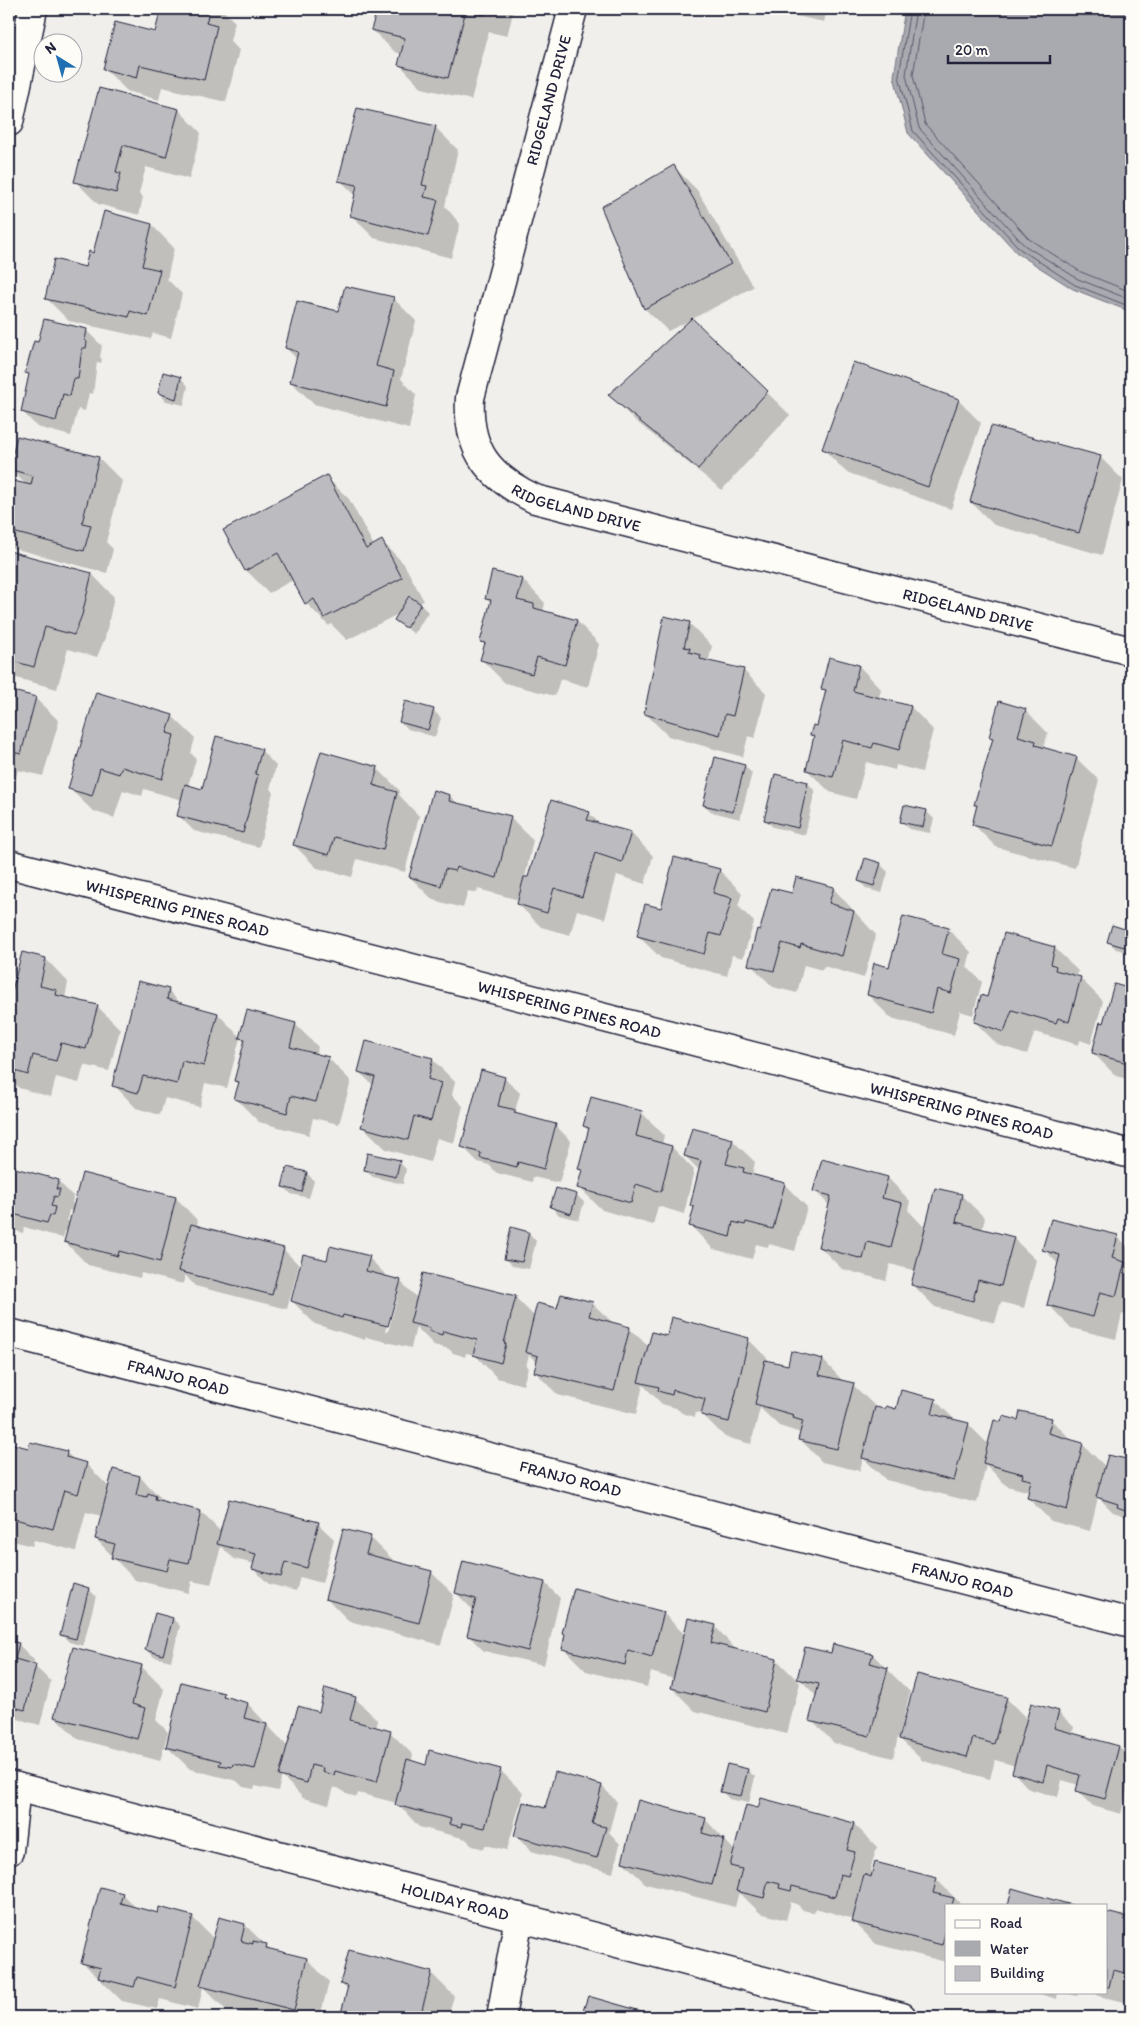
<svg xmlns="http://www.w3.org/2000/svg" width="1140" height="2026" font-family="Itim,sans-serif">
  <style>
    .water { fill: #a9a9b0; stroke: #737381 }
    .shadow { fill: #0003; fill-rule: evenodd }
    .lines { fill: none; stroke-linecap: round; stroke-linejoin: round }
    .shore { stroke: #58586a; stroke-width: 1 }
    .building { fill: #bcbcc0; stroke: #22223b }
    .minor-casing { stroke: #22223b; stroke-width: 31 }
    .tertiary-casing { stroke: #22223b; stroke-width: 31 }
    .minor { stroke: #fdfcf7; stroke-width: 28 }
    .tertiary { stroke: #fdfcf7; stroke-width: 28 }
    .labels { text-anchor: middle; stroke-width: 4; stroke-linejoin: round; paint-order: stroke }
    .street-label { font-size: 16px; fill: #22223b; stroke: #fdfcf7 }
  </style>
  <rect width="100%" height="100%" fill="#f0efec"/>
  <filter id="ink" filterUnits="userSpaceOnUse"><feTurbulence type="fractalNoise" baseFrequency=".02" numOctaves="2"/><feDisplacementMap in="SourceGraphic" scale="10" xChannelSelector="R" yChannelSelector="G"/><feConvolveMatrix kernelMatrix="1 2 1 2 8 2 1 2 1" color-interpolation-filters="sRGB"/></filter>
  <g filter="url(#ink)">
    <!-- water -->
    <path class="water" d="M905,9H1131V312L1073,289L1017,253L908,133L894,76Z"/>
    <!-- shadow -->
    <path class="shadow" d="M162,9H221L235,22L230,41L239,50L226,102L162,87L159,100L127,91L104,68L156,33Z
      M378,9H514L507,36L489,32L471,100L422,88L400,65L402,54L395,52L372,30Z
      M765,9H827L824,22Z
      M100,90L179,110L201,133L189,179L146,167L139,193L143,197L139,215L98,204L75,181Z
      M435,127L458,150L445,206L460,224L451,258L374,238L351,215L356,196L340,180Z
      M674,167L697,190L753,287L692,319L790,415L722,490L632,418L610,395L690,320L668,331L645,309L603,207Z
      M152,225L174,248L167,279L182,294L171,338L153,333L151,339L69,321L46,298L86,269L94,254Z
      M393,298L416,321L401,379L416,395L409,429L314,404L291,382L297,359L286,348L339,312Z
      M87,331L102,346L100,357L102,359L101,363L97,362L93,394L89,393L85,411L78,409L71,436L37,427L22,411L30,376L27,372L39,343Z
      M181,378L188,386L184,405L166,401L159,393Z
      M958,400L981,423L951,509L846,472L823,449Z
      M18,438L99,458L122,481L106,542L113,549L107,573L9,547V481L27,486L10,468Z
      M1100,457L1123,480L1102,555L994,525L971,502Z
      M326,477L349,499L374,546L382,541L404,564L424,601L419,603L428,612L414,634L396,620L400,613L347,640L331,624L329,626L306,603L293,580L269,593L246,570Z
      M9,552L92,574L114,597L105,638L97,657L68,649L57,689L9,676Z
      M523,580L545,603L543,612L577,621L599,644L588,687L560,679L555,696L505,683L482,660L485,645L481,641L492,604L486,598Z
      M689,623L712,646L708,663L743,670L766,693L755,738L748,736L743,757L668,736L645,713Z
      M859,666L881,689L879,699L911,707L933,730L922,772L896,765L895,770L866,762L856,799L830,792L807,770L815,738L812,734L818,727L827,693L822,688Z
      M9,692L36,699L59,721L43,776L18,770L15,781L9,779Z
      M433,710L441,718L435,737L408,729L401,722Z
      M1025,710L1048,733L1043,749L1076,758L1099,780L1075,868L996,847L973,824L978,807L975,804L994,740L991,737Z
      M172,716L195,738L191,753L196,759L188,786L203,790L261,750L276,766L270,789L273,792L259,847L194,831L178,815L182,800L144,789L142,796L123,790L114,818L93,811L70,789Z
      M744,766L752,773L740,819L712,812L704,805Z
      M377,768L400,791L399,795L419,816L405,872L357,859L352,877L317,868L294,845Z
      M776,775L808,783L815,791L805,835L773,827L765,820Z
      M434,792L450,796L458,804L511,818L533,840L525,878L529,879L589,813L602,826L631,833L653,856L645,884L617,875L605,919L577,910L570,935L541,927L518,904L519,900L478,889L477,893L468,891L463,908L433,900L410,877Z
      M926,811L934,819L930,833L909,829L902,821Z
      M880,864L888,872L882,893L867,889L859,881Z
      M719,870L742,893L738,906L754,922L743,958L732,955L727,976L661,958L638,936L662,909Z
      M833,888L876,935L864,978L824,966L822,970L804,965L797,993L773,987L750,964L761,932L793,895Z
      M1112,927L1131,932V953L1116,949L1108,941Z
      M948,929L971,952L967,967L982,982L973,1015L960,1011L954,1035L891,1018L868,995L890,968Z
      M1055,948L1078,971L1076,977L1080,978L1103,1001L1091,1044L1080,1040L1079,1045L1035,1032L1027,1054L998,1045L975,1022L988,998Z
      M23,953L46,959L68,982L65,998L97,1006L120,1029L109,1071L84,1065L79,1083L56,1077L51,1097L19,1088L9,1077V1006Z
      M9,961L15,968L9,994Z
      M1131,983V1080L1116,1076L1093,1053L1104,1024L1129,990Z
      M168,990L182,1005L218,1014L240,1037L295,1024L318,1047L316,1055L328,1058L351,1081L339,1124L313,1118L309,1135L259,1122L236,1099L240,1085L236,1081L245,1043L240,1038L227,1088L205,1083L200,1107L165,1098L160,1115L136,1108L114,1085Z
      M432,1059L455,1082L452,1095L463,1106L454,1143L437,1138L430,1162L386,1149L363,1127L374,1086L359,1072Z
      M504,1078L520,1093L515,1111L520,1116L555,1125L571,1141L559,1183L533,1177L532,1182L497,1173L489,1165L478,1162L463,1147Z
      M641,1112L664,1135L662,1145L672,1147L694,1170L684,1214L658,1206L653,1225L602,1210L579,1187L583,1172L579,1168L589,1131L584,1126Z
      M732,1140L755,1162L752,1176L784,1184L807,1207L795,1251L769,1244L768,1247L756,1244L752,1259L713,1249L691,1226L694,1209L691,1206L700,1171L685,1156Z
      M399,1162L406,1169L403,1184L373,1177L365,1170Z
      M9,1165L15,1166L18,1170L58,1181L73,1196L72,1203L74,1205L176,1198L198,1221L197,1226L283,1249L299,1265L287,1309L195,1286L185,1275L183,1284L141,1273L140,1278L88,1265L65,1242L68,1230H65L63,1238L24,1227L23,1233L9,1229ZM69,1210L73,1212L70,1223L67,1220Z
      M307,1173L314,1181L309,1198L291,1194L284,1186Z
      M888,1178L910,1201L908,1210L926,1229L936,1189L962,1196L985,1218L982,1230L1013,1238L1036,1260L1024,1308L1001,1302L995,1323L935,1307L912,1284L916,1271L890,1264L886,1281L842,1269L819,1246L830,1206L814,1190Z
      M576,1195L584,1202L579,1220L559,1215L552,1207Z
      M512,1229L529,1233L536,1241L529,1269L513,1266L505,1258Z
      M1117,1236L1131,1250V1316L1122,1314L1116,1339L1071,1328L1049,1305L1059,1265L1044,1249Z
      M369,1258L389,1278L400,1281L417,1298L515,1297L535,1317L558,1309L592,1303L613,1323L629,1328L649,1347L667,1338L748,1339L771,1362L789,1367L823,1360L844,1382L853,1385L876,1407L886,1411L897,1410L935,1400L956,1421L968,1424L989,1445L1002,1423L1051,1420L1073,1441L1082,1444L1106,1467L1109,1456L1131,1462V1520L1128,1517L1113,1512L1098,1497L1090,1531L1051,1521L1028,1498L1030,1492L1007,1486L986,1465L977,1503L886,1480L863,1458L860,1471L822,1462L800,1439L801,1433L779,1426L760,1408L751,1444L725,1437L702,1414L696,1412L695,1417L682,1413L676,1408L662,1404L643,1385L636,1414L558,1395L535,1372L538,1363L529,1355L526,1366L528,1368L523,1385L497,1378L475,1355L466,1353L465,1357L460,1355L453,1353L449,1349L434,1345L416,1327L411,1348L366,1337L365,1340L315,1324L292,1301L327,1262ZM395,1295H398L388,1332H385Z
      M9,1444L29,1449L67,1453L75,1461L86,1464L109,1487L114,1471L140,1477L163,1500L162,1502L201,1512L222,1533L318,1524L334,1539L322,1583L300,1577L296,1591L269,1584L253,1569L255,1564L234,1559L221,1546L211,1585L192,1581L189,1593L135,1580L96,1539L102,1516L86,1512L76,1551L34,1540L32,1546L9,1540Z
      M370,1537L393,1560L392,1562L431,1572L454,1595L441,1645L349,1621L326,1598Z
      M545,1583L560,1598L544,1665L484,1651L469,1636L475,1610L472,1609L456,1593Z
      M88,1589L96,1596L83,1646L69,1642L61,1634Z
      M663,1613L685,1635L715,1626L737,1651L777,1660L800,1683L787,1734L695,1711L672,1688L674,1679L651,1672L647,1687L586,1671L563,1648L566,1635L564,1633Z
      M173,1619L180,1626L171,1661L154,1657L146,1649Z
      M9,1642L18,1644L34,1660L33,1665L51,1681L40,1725L18,1719L17,1723L9,1720Z
      M853,1650L873,1655L910,1692L900,1733L1006,1698L1028,1720L1058,1712L1074,1727L1072,1735L1119,1747L1131,1760V1774L1121,1814L1093,1806L1077,1790L1079,1785L1062,1780L1058,1797L1029,1789L1014,1773L1016,1766L995,1760L990,1779L923,1761L898,1737L893,1758L834,1743L811,1720L817,1697L799,1678L832,1655Z
      M141,1666L164,1689L156,1720L168,1732L160,1761L78,1739L55,1717Z
      M223,1694L228,1698L248,1704L288,1747L319,1713L355,1698L378,1721L376,1728L390,1732L413,1755L411,1762L427,1766L500,1770L523,1793L507,1850L485,1845L484,1849L473,1846L466,1839L419,1827L397,1803L358,1793L357,1797L346,1794L340,1789L334,1787L329,1805L303,1798L282,1776L278,1791L255,1786L254,1789L243,1787L237,1781L190,1769L167,1747Z
      M747,1770L755,1777L749,1803L729,1799L722,1791Z
      M602,1786L617,1802L609,1832L620,1844L613,1873L531,1851L516,1835L546,1810Z
      M762,1800L854,1824L877,1847L870,1870L874,1873L936,1879L959,1902V1905H946V1962L876,1944L853,1921L854,1919L815,1908L814,1913L803,1910L798,1905L791,1902L786,1920L760,1913L739,1892L735,1907L646,1884L623,1862L705,1819L735,1851L759,1810Z
      M122,1894L137,1909L159,1914L192,1917L214,1939L245,1925L271,1950L307,1959L329,1982L320,2017H258L225,2009L203,1987L198,2009L160,1999L157,2009L122,2001L82,1962Z
      M1106,1914L1131,1921V1985H1128L1125,2002L1098,1996L1095,1992H1106Z
      M431,1973L454,1996L448,2017H341L348,1990L341,1984Z
      M1033,1992H1058L1057,1999Z
      M1063,1992H1079L1077,1996Z
      M588,1997L657,2017H582Z"/>
    <g class="lines">
      <!-- shore -->
      <path class="shore" d="M910,9L899,76L913,131L1020,249L1075,285L1131,307
        M916,9L906,75L919,128L1024,245L1078,279L1131,300
        M924,9L913,75L925,124L1029,239L1081,272L1131,292"/>
    </g>
    <!-- building -->
    <path class="building" d="M161,9H210L206,23L217,26L204,80L140,65L137,78L103,69L115,22L155,32Z
      M377,9H486L484,15L466,10L448,78L398,65L405,38L371,30Z
      M99,88L179,109L166,157L123,145L116,172L121,173L116,193L74,182Z
      M357,108L436,126L422,185L427,186L424,197L438,200L428,236L350,216L357,185L338,181Z
      M674,165L731,264L644,309L601,207Z
      M104,211L152,224L142,266L160,270L148,316L130,311L129,317L45,299L54,259L85,267L89,251L93,253Z
      M345,286L394,297L376,366L394,371L386,407L290,382L298,352L285,348L297,301L338,311Z
      M692,318L768,391L698,469L608,395Z
      M44,319L87,329L85,341L87,342L86,348H82L78,379L74,378L70,396L63,394L56,421L21,412L29,374L25,373L34,341L38,342Z
      M853,362L959,399L928,487L822,449Z
      M163,372L181,377L176,399L158,393Z
      M991,426L1101,456L1079,533L970,502Z
      M17,436L99,457L82,523L91,525L84,551L9,531V480L31,485L33,476L9,469Z
      M327,475L366,549L382,540L402,578L324,618L314,599L305,604L278,553L245,571L223,530Z
      M9,551L92,573L82,615L74,635L45,627L34,667L9,660Z
      M492,571L523,579L517,600L534,604V608L577,620L565,665L537,657L532,674L480,660L485,643L480,642L491,600L485,599Z
      M409,596L421,604L406,628L394,620Z
      M664,616L690,622L684,647L690,648L689,652L701,655L700,659L744,669L733,716L725,714L720,735L644,714Z
      M829,657L859,665L853,691L911,706L899,750L874,743L872,748L843,740L833,777L806,770L814,736L810,735L813,725L817,726L826,690L821,689Z
      M9,690L36,697L21,754L9,751Z
      M96,692L173,715L167,733L174,735L162,779L122,767L119,774L100,768L92,796L68,789Z
      M405,701L434,709L428,730L399,722Z
      M999,701L1026,709L1018,736L1036,741L1035,745L1077,757L1052,846L972,825L977,805H974L993,738L989,737Z
      M216,736L262,749L255,774L258,775L243,833L177,816L185,784L202,789Z
      M321,751L378,767L373,785L397,792L383,850L334,837L329,855L293,845Z
      M715,757L745,765L733,812L703,805Z
      M775,774L808,782L798,828L764,820Z
      M433,790L450,795L449,801L511,816L497,878L456,867L455,871L445,869L441,886L409,877Z
      M551,800L590,812L587,820L631,832L622,862L595,853L582,897L554,888L547,913L517,904L524,877H528Z
      M904,805L927,810L923,827L900,822Z
      M674,857L720,869L713,893L732,898L721,936L710,933L704,954L637,936L645,904L661,908Z
      M865,858L881,863L874,886L858,881Z
      M796,877L834,887L829,903L854,911L842,956L801,944L800,948L782,943L774,971L748,965L757,929L760,930L771,888L792,893Z
      M903,916L949,928L942,954L960,959L951,993L937,989L931,1013L867,995L874,963L889,967Z
      M1112,925L1131,931V949L1107,942Z
      M1004,933L1055,947L1051,964L1056,966L1055,970L1081,977L1069,1022L1058,1018L1056,1023L1012,1010L1004,1032L974,1022L981,995L987,997Z
      M22,952L46,958L40,986L57,990L56,995L98,1005L86,1049L61,1043L56,1061L33,1055L28,1075L9,1069V1002Z
      M1131,978V1064L1092,1053L1100,1022L1103,1023L1114,984L1128,988Z
      M138,981L169,989L167,999L218,1013L204,1066L182,1061L177,1084L143,1076L138,1093L112,1086Z
      M247,1010L296,1023L290,1047L329,1057L316,1102L291,1096L287,1113L234,1099L239,1082L234,1081L245,1039L239,1038Z
      M366,1041L433,1058L428,1079L441,1083L431,1121L414,1116L408,1140L361,1127L375,1077L358,1072Z
      M481,1070L505,1077L498,1106L516,1110L514,1113L556,1124L544,1169L518,1162L517,1167L480,1158L481,1153L461,1147Z
      M591,1097L642,1111L636,1136L672,1146L661,1192L636,1184L631,1203L577,1188L582,1170L578,1169L589,1128L583,1126Z
      M692,1128L733,1139L726,1164L744,1168L743,1172L785,1183L773,1229L746,1222L745,1225L733,1222L730,1237L689,1226L694,1207L690,1206L701,1161L684,1156Z
      M367,1153L400,1160L396,1177L364,1170Z
      M822,1159L888,1177L882,1198L902,1203L891,1248L867,1242L863,1259L818,1247L831,1196L813,1191Z
      M9,1164L15,1165V1168L59,1180L56,1189H60L58,1197L54,1196L51,1206L55,1207L53,1216L50,1215L47,1223L9,1213V1214Z
      M287,1167L307,1172L302,1192L282,1187Z
      M82,1173L176,1197L160,1262L119,1251L118,1256L64,1242Z
      M556,1188L577,1194L571,1214L550,1207Z
      M935,1188L962,1194L956,1222L1014,1237L1001,1286L978,1280L973,1301L911,1285Z
      M1051,1219L1118,1235L1112,1258L1125,1262L1116,1296L1100,1292L1093,1317L1047,1305L1060,1255L1042,1250Z
      M191,1224L284,1248L272,1295L178,1271Z
      M511,1227L529,1232L522,1262L504,1259Z
      M330,1246L370,1256L366,1271L401,1280L388,1326L343,1315L342,1318L291,1301L303,1254L327,1260Z
      M423,1273L516,1296L504,1343L506,1344L501,1363L473,1355L477,1340L443,1331L442,1335L436,1333L429,1331L430,1328L410,1323Z
      M561,1294L593,1302L589,1316L630,1327L614,1391L534,1372L538,1356L525,1352L537,1303L557,1308Z
      M671,1317L749,1338L729,1422L701,1415L705,1399L673,1390L672,1395L658,1391L659,1387L638,1382L652,1332L667,1336Z
      M791,1351L823,1359L819,1375L854,1383L837,1449L798,1440L803,1421L793,1418L794,1415L755,1404L765,1360L788,1365Z
      M901,1390L936,1399L932,1414L969,1423L954,1481L862,1458L875,1407L885,1409L886,1406L896,1409Z
      M1020,1411L1052,1418L1048,1433L1083,1443L1067,1510L1027,1498L1031,1480L1022,1478L1023,1474L983,1463L994,1420L1001,1422L1003,1416L1018,1420Z
      M30,1442L67,1451L66,1457L87,1463L78,1494L64,1490L53,1529L11,1518L9,1524V1443L28,1448Z
      M1108,1455L1131,1460V1512L1117,1507L1118,1504L1096,1497Z
      M113,1469L140,1476L136,1495L147,1497L148,1493L156,1496L155,1499L201,1511L189,1563L170,1559L167,1571L111,1558L115,1544L95,1539Z
      M229,1499L319,1522L307,1568L285,1562L281,1577L252,1569L256,1554L217,1544Z
      M343,1529L371,1536L366,1554L432,1571L419,1623L325,1599Z
      M463,1561L545,1582L528,1651L467,1636L476,1599L455,1593Z
      M73,1583L89,1588L76,1639L60,1635Z
      M574,1588L664,1612L652,1657L628,1650L625,1665L562,1649L565,1634L562,1633Z
      M155,1613L173,1618L163,1655L145,1650Z
      M688,1618L716,1625L711,1643L777,1659L765,1712L671,1688Z
      M9,1641L19,1643L15,1659L36,1665L25,1710L9,1706Z
      M833,1644L873,1654L870,1663L888,1668L870,1736L809,1721L819,1684L797,1679L805,1647L831,1653Z
      M73,1647L142,1665L132,1704L145,1708L137,1739L54,1717Z
      M917,1674L1007,1697L994,1744L973,1738L967,1757L899,1739Z
      M181,1682L224,1693L223,1696L248,1703L244,1718L267,1724L255,1769L233,1764L232,1767L226,1766L219,1765L221,1761L166,1747Z
      M325,1688L356,1697L350,1720L391,1731L377,1782L335,1771L334,1775L322,1772L323,1768L311,1765L307,1783L279,1776L298,1706L319,1712Z
      M1031,1703L1059,1711L1054,1728L1119,1746L1105,1799L1076,1791L1080,1775L1047,1765L1043,1782L1012,1773Z
      M429,1750L501,1769L485,1828L462,1823L461,1827L449,1824L451,1819L395,1805L407,1759L426,1765Z
      M727,1764L748,1769L741,1796L720,1792Z
      M555,1772L602,1785L592,1824L606,1827L597,1858L514,1836L523,1802L545,1808Z
      M761,1798L854,1823L847,1850L855,1852L848,1876L840,1874L835,1897L792,1886L791,1891L779,1888L780,1884L768,1881L764,1898L736,1891L742,1869L730,1866L746,1805L758,1808Z
      M638,1800L706,1818L702,1833L724,1839L712,1885L622,1862Z
      M875,1862L937,1878L933,1893L954,1898L952,1905H946V1929L942,1945L852,1922L864,1874L871,1877Z
      M100,1887L123,1893L120,1903L158,1913L159,1907L193,1916L175,1987L137,1977L134,1987L98,1978L101,1968L81,1963Z
      M1012,1888L1043,1897L1072,1905H1008Z
      M1106,1912L1130,1918L1126,1935L1131,1937V1979L1124,1977L1125,1973L1113,1970L1109,1987H1106Z
      M219,1917L245,1924L241,1941L253,1944V1941L267,1944L266,1948L307,1958L294,2010L200,1986Z
      M349,1950L432,1972L420,2017H340L348,1986L340,1984Z
      M588,1996L662,2017H581Z"/>
    <g class="lines">
      <defs>
        <g id="minor">
          <path id="s1" d="M573,9L470,398C467,451 489,477 535,499L1131,651"/>
          <path id="s2" d="M9,864L1131,1154"/>
          <path id="s3" d="M9,1785L902,2017"/>
          <path d="M9,1851L16,1787"/>
          <path d="M501,2017L519,1917"/>
        </g>
        <g id="tertiary">
          <path d="M9,122L33,9"/>
          <path id="s4" d="M9,1333L1131,1623"/>
        </g>
      </defs>
      <!-- minor casing -->
      <use href="#minor" class="minor-casing"/>
      <!-- tertiary casing -->
      <use href="#tertiary" class="tertiary-casing"/>
      <!-- minor -->
      <use href="#minor" class="minor"/>
      <!-- tertiary -->
      <use href="#tertiary" class="tertiary"/>
    </g>
  </g>
  <g class="labels">
    <!-- street labels -->
    <g class="street-label">
      <text transform="translate(548 100) rotate(-75)" y="6">RIDGELAND DRIVE</text>
      <text dy="6" stroke="none"><textPath href="#s1" startOffset="574">RIDGELAND DRIVE</textPath></text>
      <text dy="6" stroke="none"><textPath href="#s1" startOffset="979">RIDGELAND DRIVE</textPath></text>
      <text dy="6" stroke="none"><textPath href="#s2" startOffset="174">WHISPERING PINES ROAD</textPath></text>
      <text dy="6" stroke="none"><textPath href="#s2" startOffset="579">WHISPERING PINES ROAD</textPath></text>
      <text dy="6" stroke="none"><textPath href="#s2" startOffset="984">WHISPERING PINES ROAD</textPath></text>
      <text dy="6" stroke="none"><textPath href="#s4" startOffset="175">FRANJO ROAD</textPath></text>
      <text dy="6" stroke="none"><textPath href="#s4" startOffset="580">FRANJO ROAD</textPath></text>
      <text dy="6" stroke="none"><textPath href="#s4" startOffset="985">FRANJO ROAD</textPath></text>
      <text dy="6" stroke="none"><textPath href="#s3" startOffset="461">HOLIDAY ROAD</textPath></text>
    </g>
  </g>
  <!-- margin -->
  <rect width="1140" height="2026" fill="none" stroke="#fdfcf7" stroke-width="30"/>
  <rect x="15" y="15" width="1110" height="1996" fill="none" stroke="#22223b" stroke-width="2" filter="url(#ink)"/>
  <!-- legend -->
  <rect x="945" y="1904" width="162" height="90" fill="#fdfcf7" stroke="#a5a5ac"/>
  <rect x="955" y="1920" width="25" height="8" fill="#fdfcf7" stroke="#a5a5ac"/>
  <text x="990" y="1928" font-size="15" fill="#22223b">Road</text>
  <rect x="955" y="1941" width="25" height="15" fill="#a9a9b0" stroke="#a5a5ac"/>
  <text x="990" y="1954" font-size="15" fill="#22223b">Water</text>
  <rect x="955" y="1966" width="25" height="15" fill="#bcbcc0" stroke="#a5a5ac"/>
  <text x="990" y="1978" font-size="15" fill="#22223b">Building</text>
  <!-- north arrow -->
  <g transform="translate(58 58) rotate(323)"><circle r="24" fill="#fdfcf7" stroke="#a5a5ac"/>
  <path d="M0-4L9 19L0 12L-9 19Z" fill="#1f6fb2"/>
  <text y="-8" font-size="14" font-weight="bold" text-anchor="middle" fill="#22223b">N</text>
  </g>
  <!-- scale -->
  <path d="M948 55v8h102v-8" fill="none" stroke="#22223b" stroke-width="2.5"/>
  <text x="955" y="55" font-size="15" fill="#22223b" stroke="#fdfcf7" stroke-width="4" paint-order="stroke">20 m</text>
</svg>
